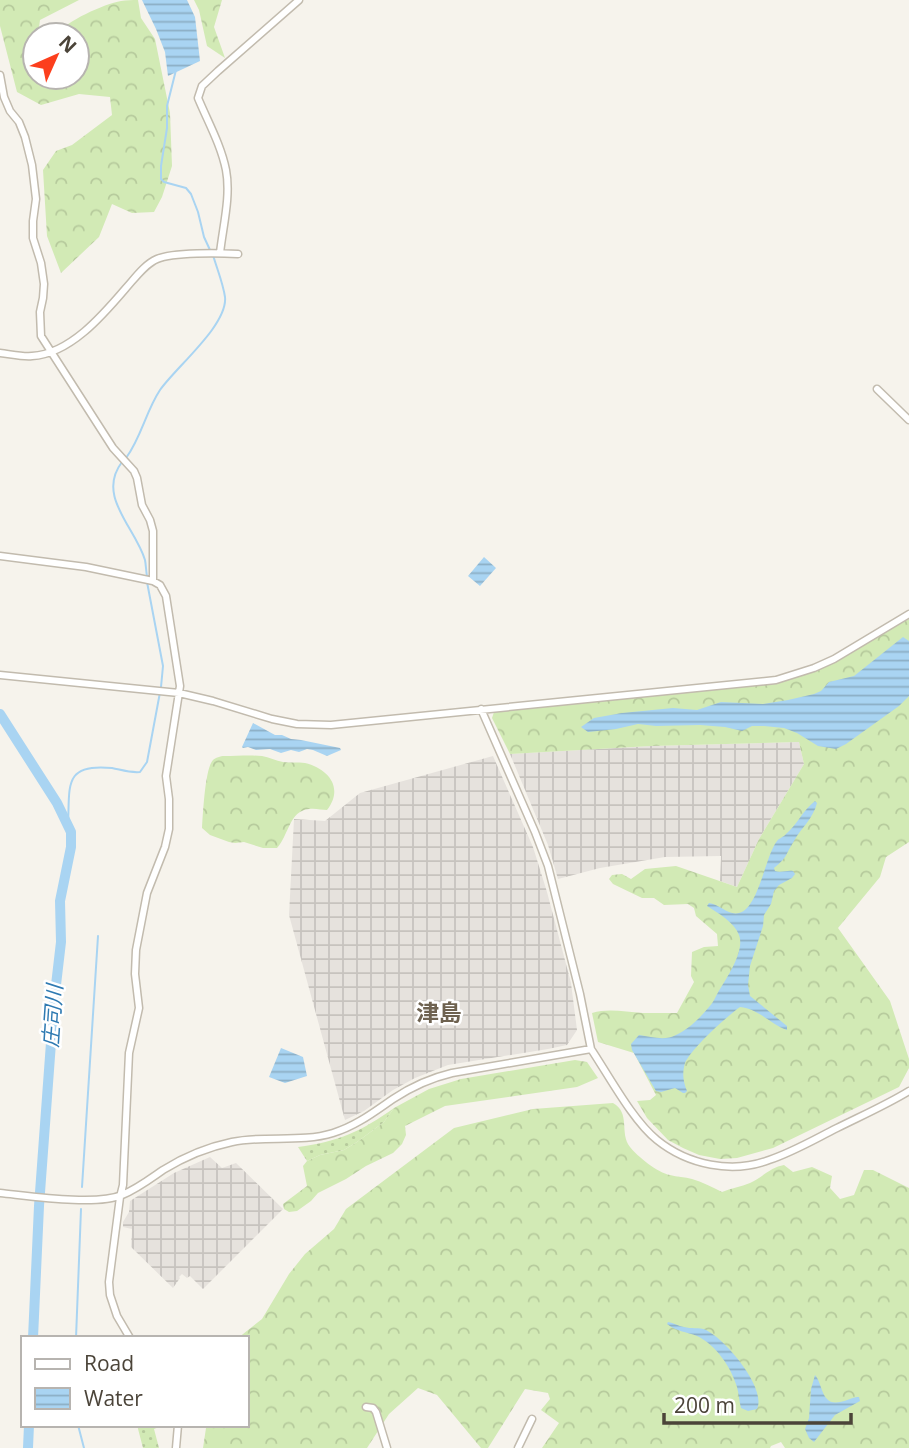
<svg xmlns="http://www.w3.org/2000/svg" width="909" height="1448" font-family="'Open Sans','Noto Sans JP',sans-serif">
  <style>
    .industrial { fill: url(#industrial-grid) }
    .forest { fill: url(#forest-crowns) }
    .park { fill: url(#park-dots) }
    .water { fill: url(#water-rules) }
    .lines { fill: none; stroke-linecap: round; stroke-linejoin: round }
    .stream { stroke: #a9d4f2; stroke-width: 2 }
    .river { stroke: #a9d4f2; stroke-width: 10 }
    .minor-casing { stroke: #c2bbae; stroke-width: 9 }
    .minor { stroke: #fff; stroke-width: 6 }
    .labels { text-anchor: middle; stroke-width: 5; stroke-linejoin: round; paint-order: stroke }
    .water-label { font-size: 21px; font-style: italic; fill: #2e7ab2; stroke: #fff }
    .quarter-label { font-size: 23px; font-weight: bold; fill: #6e6250; stroke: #fff }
  </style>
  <defs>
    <pattern id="industrial-grid" width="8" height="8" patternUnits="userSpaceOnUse" patternTransform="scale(1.75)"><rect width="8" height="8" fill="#e6e2dd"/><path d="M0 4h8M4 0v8" fill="none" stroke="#c7c3be"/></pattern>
    <pattern id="forest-crowns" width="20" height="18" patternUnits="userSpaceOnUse" patternTransform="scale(1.75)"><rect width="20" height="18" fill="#d2eab5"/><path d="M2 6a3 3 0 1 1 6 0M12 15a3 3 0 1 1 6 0" fill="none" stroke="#b6ca9c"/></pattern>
    <pattern id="park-dots" width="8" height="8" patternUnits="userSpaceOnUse" patternTransform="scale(1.75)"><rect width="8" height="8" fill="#d2eab5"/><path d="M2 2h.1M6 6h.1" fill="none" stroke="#b6ca9c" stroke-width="1.8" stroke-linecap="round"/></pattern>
    <pattern id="water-rules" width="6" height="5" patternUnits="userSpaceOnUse" patternTransform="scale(1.75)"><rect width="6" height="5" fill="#a9d4f2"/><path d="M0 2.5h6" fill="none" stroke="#8caec5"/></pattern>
  </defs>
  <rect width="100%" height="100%" fill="#f6f3ec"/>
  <!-- industrial -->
  <path class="industrial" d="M799,742L804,764L759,839L737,887L720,881L721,856L665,857L600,868L558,879L548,845L510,754L651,746Z
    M493,756L533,847L547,892L571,983L577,1030L567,1045L548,1049L448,1065L415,1078L393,1090L364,1111L345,1120L289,915L294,819L325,821L360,793Z
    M210,1157L222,1168L236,1163L283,1209L203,1289L190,1276L187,1278L182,1274L179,1277L180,1278L173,1288L131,1247L132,1229L123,1227V1222L129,1212L130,1201L174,1173Z"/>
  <!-- forest -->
  <path class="forest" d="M0,0H79L40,20L38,35H35V77H77V35H56C66,21 104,4 121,1C126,0 132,0 138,0L141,18L155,39L170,113L172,166L162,197L154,212L132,213L112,204L99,237L61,273L47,236L43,170L56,151L72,145L112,115L110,97L79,94L41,105L17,92L0,26Z
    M194,0H222L214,27L225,58L207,46L199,10Z
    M909,619V842L886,857L880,877L838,928L890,1001L909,1059V1068L899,1087L773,1148L737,1158L720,1159L699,1155L683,1148L668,1140L647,1118L637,1101L650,1100L656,1095L634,1053L598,1042L592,1013C609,1008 625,1012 643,1013C654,1013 665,1013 677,1013L694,982L691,976L692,952L704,947L718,946L717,934L696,916L694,908L688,904L664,905L654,898H642L613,884L609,879L612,875L622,874L631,879L645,869L676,866L737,887L759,839L804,764L799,742L651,746L510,754L492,718L494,712L775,684L814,672Z
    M224,756C236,756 250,755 262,756C269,757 276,761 283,762C290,763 298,762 305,763C329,769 344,788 327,810C322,810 315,808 309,809C289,811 289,835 277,848H263L244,842L235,843L229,842L210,835L202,828C203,814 205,768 213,760C215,758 221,756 224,756Z
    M575,1060L587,1062L598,1078L577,1087L445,1106L405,1126L406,1135L402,1144L393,1153L366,1166L346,1179L318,1193L311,1201L297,1211L289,1212L284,1209L283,1204L307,1186L303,1166L307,1161L320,1155L344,1150L357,1142L384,1122L394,1108L429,1089L461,1079Z
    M613,1103C631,1113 619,1133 630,1147C637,1156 658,1173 670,1175C677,1177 685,1177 692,1179C702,1182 712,1187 722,1192C731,1188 741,1187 750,1183C761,1178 771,1167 784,1165L793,1172L812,1167L832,1176L830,1188L840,1199L854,1195L864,1170H873L909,1188V1448H785L781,1442L771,1446L770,1448H542L559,1423L541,1410L550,1399L548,1393L525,1389L488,1448H481L437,1395L418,1388L389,1414L367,1448H203L206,1428L210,1425H247V1338H238L262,1319L289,1274L305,1254L334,1229L346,1209L454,1128L533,1109Z"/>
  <!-- park -->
  <path class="park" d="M394,1108L384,1122L357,1142L344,1150L320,1155L307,1161L298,1147C338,1142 362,1131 394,1108Z
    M137,1425H164L154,1429L159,1448H143Z"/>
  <!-- water -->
  <path class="water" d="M142,0H187L195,17L200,61L168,76L165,52L156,29Z
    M484,557L496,568L480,586L468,576Z
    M903,637L909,641V696L899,706L846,744L836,749L818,746L797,733L784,728L764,726H752L742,731L725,727L700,725L656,726L638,724L616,729L588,732L581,727L594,718L622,713L673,708L697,710L721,702L763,704L788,700L814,694L821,691L829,682L854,676Z
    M253,723L275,735H282L291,739L301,740L340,748L341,750L327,756L313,750L307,749L299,752L291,750L281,753L270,749L256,750L248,747L243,748L242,747Z
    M815,801L817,803C813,819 801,828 794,841C785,855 788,857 774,868L775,871C781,873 787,870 793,871L795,874L792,878L779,885L774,891L771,904L764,915L763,926L750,966L748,985L750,996L787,1026V1030C770,1024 759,1009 740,1007C726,1017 691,1049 685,1063C682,1073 683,1081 687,1091L685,1093H683L675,1088L661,1092L656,1091L632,1050L631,1044L639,1035C652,1037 665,1041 676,1035C689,1029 700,1018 709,1007C714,1002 716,995 720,989C728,976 745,950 739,935C734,922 718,913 707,906L709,903C719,904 729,916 739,913C759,908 765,856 777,841C778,839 785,836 786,834C797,825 803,810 815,801Z
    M281,1048L303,1057L307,1076L285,1083L269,1077Z
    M668,1322C674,1323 678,1326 684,1327C691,1329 699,1327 706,1330C725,1339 767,1388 757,1409L748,1411L741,1408C739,1401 739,1394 737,1387C731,1367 716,1345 697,1336C687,1332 675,1331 667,1324Z
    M815,1375C823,1384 821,1406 840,1402C846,1401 851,1398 857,1397H859L860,1401L835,1415L814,1442L809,1438L805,1429L809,1418L811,1389Z"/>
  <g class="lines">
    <!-- stream -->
    <path class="stream" d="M176,70L167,106V128L161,166V179L164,182L186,188L191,194L198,212L204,237L210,250
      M126,458C141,438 146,411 160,390C176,367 228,325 225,297C223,283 217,269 213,255
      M122,462C96,496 135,527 145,560C146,565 146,571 147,576
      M68,824C70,786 63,763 112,768C122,770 130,773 140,772L147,762L161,687L163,666L147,582
      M82,1187L98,936
      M76,1338L81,1209
      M78,1425L84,1448"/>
    <!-- river -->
    <path class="river" d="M0,714L57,803L71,832V847L60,901L61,942L54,1002L39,1206L33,1338
      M28,1448L29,1425"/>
    <defs>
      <path id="minor" d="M0,75L4,97L10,111L19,122L25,137L32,165L36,199L33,221V238L41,263L44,284L43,298L40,312L41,336L113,448L134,471L137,478L142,505L150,520L153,531V581
        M220,253C223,226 231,196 226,170C221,145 208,122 198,98L202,86L218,71L299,0
        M0,353C10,354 22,357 32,356C70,354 103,315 126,288C135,278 145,264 157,259C173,252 220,253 238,254
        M877,389L909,420
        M0,556L86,567L153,581L160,585L166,596L180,686L166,776L169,799V829L165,847L147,893L136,950L135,974L139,1008L129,1053L123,1185L120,1197L109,1282L110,1295L117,1316L130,1338
        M0,675L179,693L213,701L272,719L297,724L331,725L776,680L814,668L834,659L909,614
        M591,1049C609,1076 633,1121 657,1140C688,1165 732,1174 769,1160C793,1152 815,1139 837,1128C861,1116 886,1105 909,1091
        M0,1193C30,1196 96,1206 122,1195C137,1189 150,1179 163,1170C184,1157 208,1147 232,1142C265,1135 301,1143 333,1133C356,1126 374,1112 393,1099C411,1087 431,1078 452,1073L591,1049L580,994L548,866L535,832L481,709
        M366,1407L373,1408L376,1412L387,1448
        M176,1448L178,1425
        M518,1448L532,1419"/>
    </defs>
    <!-- minor casing -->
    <use href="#minor" class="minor-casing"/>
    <!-- minor -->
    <use href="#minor" class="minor"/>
  </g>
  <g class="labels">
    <!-- water labels -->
    <g class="water-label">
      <text transform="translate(53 1016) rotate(-86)" y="7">庄司川</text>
    </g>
    <!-- quarter labels -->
    <g class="quarter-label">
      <text x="439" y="1021">津島</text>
    </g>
  </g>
  <!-- legend -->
  <rect x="21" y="1336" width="228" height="91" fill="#ffffff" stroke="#b7b4b0" stroke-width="2"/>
  <rect x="35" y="1359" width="35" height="10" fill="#ffffff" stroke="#b7b4b0" stroke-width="2"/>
  <text x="84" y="1371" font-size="21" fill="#4b4439">Road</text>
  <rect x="35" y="1388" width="35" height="21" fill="url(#water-rules)" stroke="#b7b4b0" stroke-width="2"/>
  <text x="84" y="1406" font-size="21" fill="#4b4439">Water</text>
  <!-- north arrow -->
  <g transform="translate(56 56) rotate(45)"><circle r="33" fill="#ffffff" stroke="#b7b4b0" stroke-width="2"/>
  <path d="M0-5L12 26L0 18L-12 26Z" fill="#fc3f1d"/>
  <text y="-10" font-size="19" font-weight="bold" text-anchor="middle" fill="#4b4439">N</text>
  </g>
  <!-- scale -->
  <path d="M664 1413v10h187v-10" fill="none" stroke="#4b4439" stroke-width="3.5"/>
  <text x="674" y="1413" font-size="21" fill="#4b4439" stroke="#ffffff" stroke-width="5" paint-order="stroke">200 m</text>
</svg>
